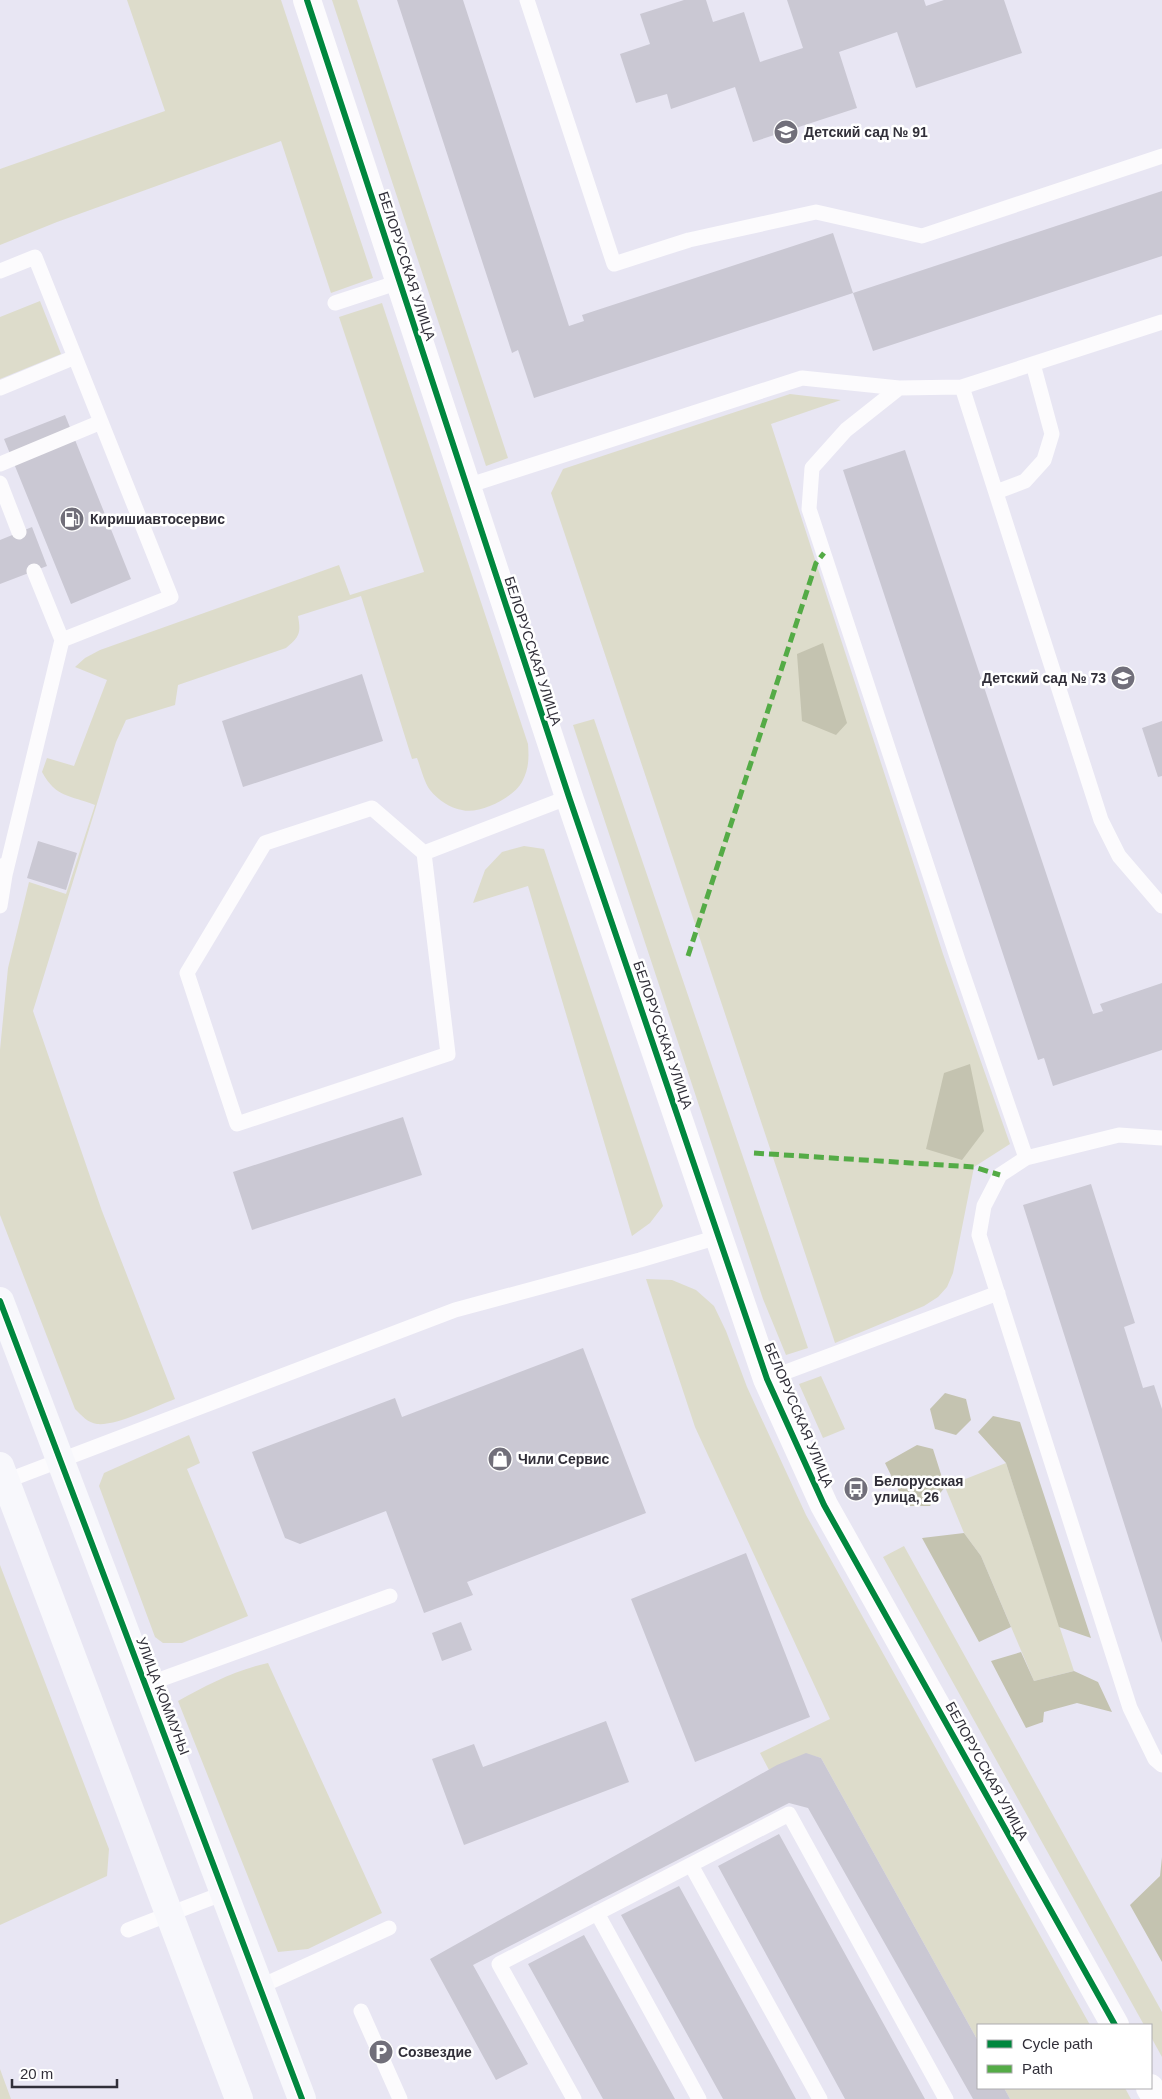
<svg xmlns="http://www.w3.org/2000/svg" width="1162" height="2099" font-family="Arial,sans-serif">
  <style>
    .green { fill: #dddccb }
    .forest { fill: #c4c3b0 }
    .building { fill: #cac8d3 }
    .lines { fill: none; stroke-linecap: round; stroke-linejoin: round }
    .lane { stroke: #fcfbfd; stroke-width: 15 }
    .street { stroke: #fcfbfd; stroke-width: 28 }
    .secondary { stroke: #f8f8fc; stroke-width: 28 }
    .quiet { stroke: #54ab46; stroke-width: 5; stroke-dasharray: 10 5; stroke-linecap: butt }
    .cycleway-casing { stroke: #fff; stroke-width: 9 }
    .cycleway { stroke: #00873e; stroke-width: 6 }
    .labels { text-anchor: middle; stroke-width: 5; stroke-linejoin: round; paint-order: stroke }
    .poi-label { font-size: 14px; font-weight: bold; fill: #312f39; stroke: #fff; text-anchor: start }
    .street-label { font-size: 14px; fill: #312f39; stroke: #fff }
  </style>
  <rect width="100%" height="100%" fill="#e8e6f3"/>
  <!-- green -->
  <path class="green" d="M127,0H281L373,278L331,293L281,141L57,222L0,245V169L165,111Z
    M332,0H357L508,458L486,466Z
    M40,301L61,354L0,379V317Z
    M382,303L528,744C529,758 529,769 522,782C514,797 480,815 462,810C450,808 438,800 430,790C424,782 421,768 417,758L412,759L361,596L298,616C301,633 300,636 286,648L178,685L175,705L126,720L116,742L33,1011L102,1211L175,1399C156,1406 117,1426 97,1424C88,1423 81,1415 75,1409L0,1215V1050L8,968L29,882L66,894L95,805C70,795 56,798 42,772L47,758L74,766L107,680L75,667L85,658L100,650L339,565L350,595L424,572L339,317Z
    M790,394L841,400L771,424L943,954L1010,1144L974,1167L953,1273L947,1287L938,1297L924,1306L835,1343L551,493L563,469Z
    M594,719L808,1348L786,1355L763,1299L573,725Z
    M524,846L544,849L663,1206L650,1223L632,1236L528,886L473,903L485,870L502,852Z
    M646,1279L672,1280L696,1290L714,1306L726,1331L747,1387L806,1515L1090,2025H978V2041L821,1758L806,1754L769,1770L760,1753L830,1719L695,1427Z
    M821,1376L845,1429L823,1438L799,1384Z
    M189,1435L200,1463L187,1469L248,1616L182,1643H163L155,1637L99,1486L104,1473Z
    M1006,1463L1074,1671L1034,1681L981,1556L964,1533L945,1487Z
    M904,1546L1162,2012V2057L1151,2037V2025H1144L883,1557Z
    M0,1565L109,1849L107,1876L0,1925Z
    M268,1663L382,1913L308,1949L278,1952L178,1701C207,1685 235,1670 268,1663Z
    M0,2069L11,2099H0Z
    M1004,2088H1125L1131,2099H1010Z"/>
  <!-- forest -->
  <path class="forest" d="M823,643L847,723L836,735L802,721L797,654Z
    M970,1064L984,1131L962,1160L926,1149L944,1073Z
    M945,1393L966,1399L971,1420L956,1435L935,1429L930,1409Z
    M993,1416L1020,1422L1091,1638L1059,1627L1006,1463L978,1432Z
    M917,1445L933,1449L945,1487L930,1506H906L885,1463Z
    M964,1533L981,1556L1011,1627L979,1642L922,1538Z
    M1021,1652L1034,1681L1074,1671L1098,1682L1112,1712L1077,1703L1044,1712L1043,1722L1026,1728L991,1661Z
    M1162,1857V1962L1130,1905L1160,1876Z"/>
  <!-- building -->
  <path class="building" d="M397,0H463L569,326L584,321L582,315L833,233L853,293L534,398L518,350L512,353Z
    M684,0H706L713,22L744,12L760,62L803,48L787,0H924L926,6L944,0H1004L1022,53L916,88L897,32L839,52L857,108L753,142L735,87L671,109L667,94L636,103L620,54L650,44L640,14Z
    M1162,191V256L873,351L853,293Z
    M65,415L131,579L71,604L4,439Z
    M905,450L1093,1014L1103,1011L1100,1004L1162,983V1050L1053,1086L1044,1058L1038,1060L843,470Z
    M32,527L47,566L0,584V540Z
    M362,674L383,741L243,787L222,721Z
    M1162,721V776L1158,777L1142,728Z
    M38,841L77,853L66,890L27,878Z
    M403,1117L422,1175L252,1230L233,1172Z
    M1091,1184L1135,1323L1124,1327L1143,1388L1154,1385L1162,1409V1643L1023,1205Z
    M583,1348L646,1513L467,1582L473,1595L424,1613L386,1511L300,1544L285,1538L252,1452L395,1398L402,1417Z
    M746,1553L810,1717L695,1762L631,1599Z
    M461,1622L472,1650L442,1661L432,1633Z
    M606,1721L629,1782L464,1845L432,1759L474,1744L483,1767Z
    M806,1753L821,1758L978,2041V2088H1004L1010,2099H973L808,1808L789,1803L473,1965L528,2064L496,2080L430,1959L777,1765Z
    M779,1834L925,2099H845L718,1866Z
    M679,1886L796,2099H723L621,1915Z
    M584,1935L675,2099H603L528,1964Z"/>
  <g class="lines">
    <!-- lane -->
    <path class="lane" d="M527,0L614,264L689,240L816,212L922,236L1162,156
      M0,271L35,257L171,597L62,640L5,875
      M335,303L399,282
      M962,387L1101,820L1119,856L1162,906
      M0,388L75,357
      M899,388L846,430L812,468L809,509L959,963L1026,1158
      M0,464L101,422
      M0,483L19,532
      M467,486L802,378L899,388L962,387L1162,322
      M996,492L1025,481L1044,460L1052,434L1033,364
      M34,571L62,640
      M372,808L424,853L448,1054L237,1124L187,973L265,843Z
      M424,853L569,797
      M0,906L5,875L1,866
      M1162,1138L1119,1135L1026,1158L1000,1175L984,1206L979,1235L1130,1708L1155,1759L1162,1765
      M767,1379L998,1293
      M6,1481L455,1310L640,1260L718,1237
      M145,1685L390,1596
      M691,1865L820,2099
      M597,1913L699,2099
      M128,1930L224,1893
      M259,1987L389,1928
      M361,2011L400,2099
      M574,2099L499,1964L789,1814L946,2099"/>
    <!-- street -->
    <path class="street" d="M307,0L569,797L767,1379L824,1505L1115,2025
      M1150,2088L1157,2099"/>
    <!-- secondary -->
    <path class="secondary" d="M0,1301L302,2099
      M0,1466L239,2099"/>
    <!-- quiet -->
    <path class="quiet" d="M688,956L816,563L824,553
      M754,1153L974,1167L1000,1175"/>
    <defs>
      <path id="cycleway" d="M307,0L569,797L767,1379L824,1505L1115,2025
        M0,1301L302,2099"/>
    </defs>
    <!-- cycleway casing -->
    <use href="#cycleway" class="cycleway-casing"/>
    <!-- cycleway -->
    <use href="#cycleway" class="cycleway"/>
  </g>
  <!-- icons -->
  <defs>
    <symbol id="school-disc" viewBox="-11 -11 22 22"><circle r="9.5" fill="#716f7a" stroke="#fff"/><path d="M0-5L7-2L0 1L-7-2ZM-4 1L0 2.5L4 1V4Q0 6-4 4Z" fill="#fff"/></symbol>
    <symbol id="fuel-disc" viewBox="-11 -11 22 22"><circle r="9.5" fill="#716f7a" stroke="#fff"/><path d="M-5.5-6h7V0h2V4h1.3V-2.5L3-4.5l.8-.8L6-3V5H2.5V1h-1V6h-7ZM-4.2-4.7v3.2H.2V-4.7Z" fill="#fff"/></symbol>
    <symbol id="shop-disc" viewBox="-11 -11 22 22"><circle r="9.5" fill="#716f7a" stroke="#fff"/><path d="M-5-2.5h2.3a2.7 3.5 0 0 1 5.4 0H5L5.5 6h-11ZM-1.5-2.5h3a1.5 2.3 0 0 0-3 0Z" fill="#fff"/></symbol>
    <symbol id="bus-disc" viewBox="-11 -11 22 22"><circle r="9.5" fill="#716f7a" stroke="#fff"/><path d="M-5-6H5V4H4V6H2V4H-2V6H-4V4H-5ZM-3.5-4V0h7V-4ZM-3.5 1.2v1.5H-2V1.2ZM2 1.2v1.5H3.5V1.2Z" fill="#fff"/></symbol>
    <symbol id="parking-disc" viewBox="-11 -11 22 22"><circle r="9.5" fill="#716f7a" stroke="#fff"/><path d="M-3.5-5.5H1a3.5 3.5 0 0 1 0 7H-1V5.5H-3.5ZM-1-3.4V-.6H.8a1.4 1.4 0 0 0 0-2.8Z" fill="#fff"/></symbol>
  </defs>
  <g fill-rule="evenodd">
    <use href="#school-disc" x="772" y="118" width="28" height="28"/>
    <use href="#fuel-disc" x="58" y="505" width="28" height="28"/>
    <use href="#school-disc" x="1109" y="664" width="28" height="28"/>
    <use href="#shop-disc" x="486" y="1445" width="28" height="28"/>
    <use href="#bus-disc" x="842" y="1475" width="28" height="28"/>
    <use href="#parking-disc" x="367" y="2038" width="28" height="28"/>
  </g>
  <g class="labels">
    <!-- poi labels -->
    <g class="poi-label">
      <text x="804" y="137">Детский сад № 91</text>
      <text x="90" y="524">Киришиавтосервис</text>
      <text x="1106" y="683" text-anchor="end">Детский сад № 73</text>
      <text x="518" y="1464">Чили Сервис</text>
      <text x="874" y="1486">Белорусская<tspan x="874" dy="16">улица, 26</tspan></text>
      <text x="398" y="2057">Созвездие</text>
    </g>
    <!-- street labels -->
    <g class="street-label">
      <text transform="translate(407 266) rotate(72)" y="5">БЕЛОРУССКАЯ УЛИЦА</text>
      <text transform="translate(533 651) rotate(72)" y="5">БЕЛОРУССКАЯ УЛИЦА</text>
      <text transform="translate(663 1035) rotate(71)" y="5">БЕЛОРУССКАЯ УЛИЦА</text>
      <text transform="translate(799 1415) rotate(67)" y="5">БЕЛОРУССКАЯ УЛИЦА</text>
      <text transform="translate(163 1696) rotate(69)" y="5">УЛИЦА КОММУНЫ</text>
      <text transform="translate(987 1771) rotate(61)" y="5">БЕЛОРУССКАЯ УЛИЦА</text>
    </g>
  </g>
  <!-- legend -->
  <rect x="977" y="2024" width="175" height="65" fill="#ffffff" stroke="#adacb0"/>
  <rect x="987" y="2040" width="25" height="8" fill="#00873e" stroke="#adacb0"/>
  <text x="1022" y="2049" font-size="15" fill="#312f39">Cycle path</text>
  <rect x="987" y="2065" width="25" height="8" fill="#54ab46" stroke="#adacb0"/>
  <text x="1022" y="2074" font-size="15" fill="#312f39">Path</text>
  <!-- scale -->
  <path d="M12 2079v8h105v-8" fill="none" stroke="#312f39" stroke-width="2.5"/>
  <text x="20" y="2079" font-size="15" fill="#312f39" stroke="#ffffff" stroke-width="4" paint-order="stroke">20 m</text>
</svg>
